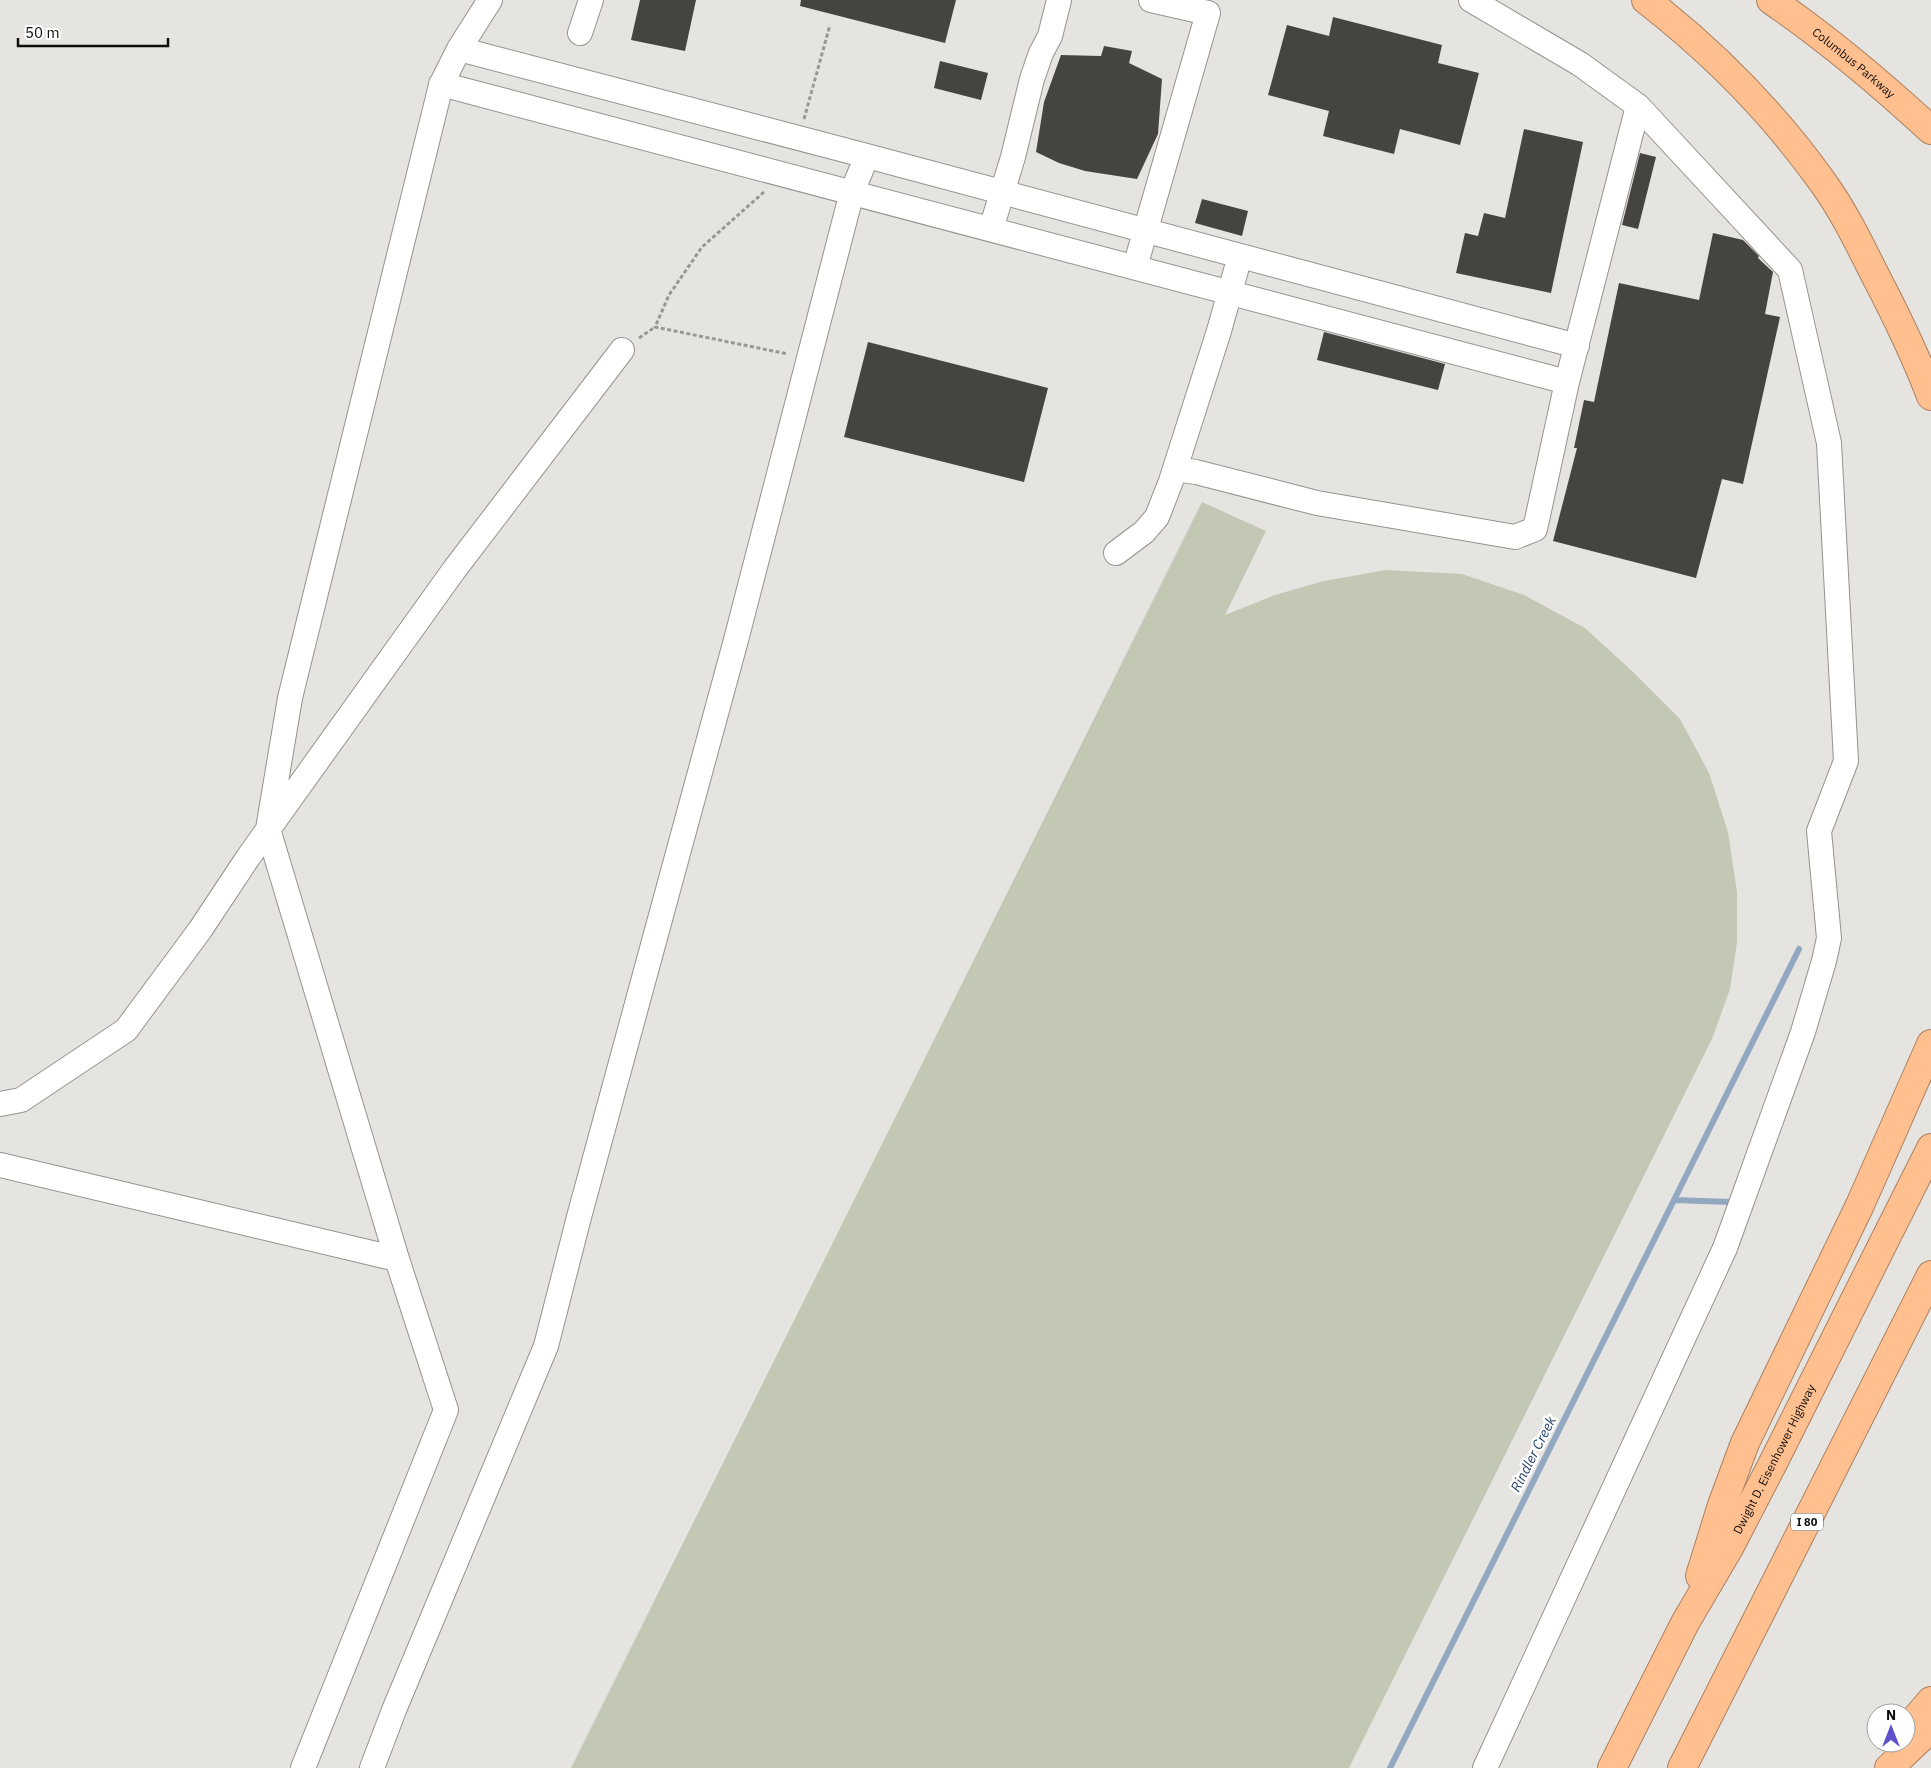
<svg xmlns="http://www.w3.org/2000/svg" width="1931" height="1768" font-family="'IBM Plex Sans',sans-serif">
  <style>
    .green { fill: #c2c8b4 }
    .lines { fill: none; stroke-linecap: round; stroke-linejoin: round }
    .stream { stroke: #92a7c0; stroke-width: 6 }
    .building { fill: #464441 }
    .minor-casing { stroke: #95938f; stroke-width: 26 }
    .highway-casing { stroke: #ab8161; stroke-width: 30 }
    .path { stroke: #999795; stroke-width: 3; stroke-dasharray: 4 2.5; stroke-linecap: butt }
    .minor { stroke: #fff; stroke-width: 24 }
    .highway { stroke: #ffbf8f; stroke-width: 28 }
    .labels { text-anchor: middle; stroke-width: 5; stroke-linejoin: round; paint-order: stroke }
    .shield { fill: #fff; stroke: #565655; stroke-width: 1 }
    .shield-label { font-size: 11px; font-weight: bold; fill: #0e0d0c }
    .street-label { font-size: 12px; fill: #0e0d0c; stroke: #fff }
    .water-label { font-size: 14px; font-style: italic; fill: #254469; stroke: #fff }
  </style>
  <rect width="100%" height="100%" fill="#e6e4e0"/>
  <!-- green -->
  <path class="green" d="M1202,502L1266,531L1225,615L1275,595L1324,581L1386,570L1462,574L1524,595L1585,628L1632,671L1680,719L1709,773L1728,832L1737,892V942L1730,989L1712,1039L1349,1768H571Z"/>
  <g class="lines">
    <!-- stream -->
    <path class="stream" d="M1674,1200L1799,949
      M1390,1768L1674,1200L1730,1202"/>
  </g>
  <!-- building -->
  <path class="building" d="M640,0H696L685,51L631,40Z
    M801,0H956L945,43L800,6Z
    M1333,17L1442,45L1438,63L1479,73L1460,145L1400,129L1394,154L1323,136L1329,111L1268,95L1287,25L1329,36Z
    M1104,46L1132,51L1129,63L1162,79L1158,134L1137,179L1085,171L1059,163L1036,152L1044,102L1061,55L1101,56Z
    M940,61L988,73L981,100L934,88Z
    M1524,129L1583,142L1551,293L1456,273L1465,233L1478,236L1484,213L1505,218Z
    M1640,153L1656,157L1638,229L1622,225Z
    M1202,199L1248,211L1242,236L1195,223Z
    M1713,233L1743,240L1759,256L1758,258L1773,272L1765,314L1780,317L1743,484L1722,479L1696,578L1553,541L1577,448H1574L1584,400L1594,402L1619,283L1699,300Z
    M1324,332L1445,364L1438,390L1317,360Z
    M868,342L1048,388L1024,482L844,437Z"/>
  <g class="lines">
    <defs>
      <path id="minor" d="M580,33L591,0
        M459,49L867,156L1577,346
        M441,84L1567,382
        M991,229L1013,157L1032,79L1041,53L1050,36L1059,0
        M1135,267L1208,13L1151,0
        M1175,469L1196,472L1317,503L1515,537L1535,529L1567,382L1638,106L1580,64L1471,0
        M1116,553L1144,532L1157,517L1171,481L1219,331L1240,256
        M0,1104L21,1100L126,1030L200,930L247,859L454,570L622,350
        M0,1165L397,1259L446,1410L303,1768
        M397,1259L268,829L290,698L441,85L459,49L490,0
        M372,1768L394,1710L546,1346L579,1217L736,640L852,192L867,156
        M1485,1768L1725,1248L1803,1032L1824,961L1829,938L1819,831L1846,761L1829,443L1790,270L1638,106"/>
      <g id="highway">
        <path d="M1646,0C1713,52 1775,115 1824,184C1844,212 1859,243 1874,273C1895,313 1915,354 1931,396"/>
        <path id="s1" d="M1771,0C1828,39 1880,83 1931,130"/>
        <path d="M1700,1576L1722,1505L1745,1443L1860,1205L1931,1044"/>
        <path d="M1906,1730L1931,1701"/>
        <path id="s2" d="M1612,1768L1685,1623L1729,1548L1771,1467L1931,1148"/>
        <path d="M1682,1768L1931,1275"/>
        <path d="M1889,1768L1931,1728"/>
      </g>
    </defs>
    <!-- minor casing -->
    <use href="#minor" class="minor-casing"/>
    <!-- highway casing -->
    <use href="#highway" class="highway-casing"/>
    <!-- path -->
    <path class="path" d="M804,119L830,25
      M764,192L702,247L669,295L655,327L788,354
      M639,338L655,327"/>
    <!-- minor -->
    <use href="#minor" class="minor"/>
    <!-- highway -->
    <use href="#highway" class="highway"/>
  </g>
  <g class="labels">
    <!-- shield labels -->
    <rect class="shield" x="1791" y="1513.5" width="32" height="17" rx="4"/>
    <g class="shield-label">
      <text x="1807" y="1526">I 80</text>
    </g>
    <!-- street labels -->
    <g class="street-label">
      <text dy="4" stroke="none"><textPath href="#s1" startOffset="104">Columbus Parkway</textPath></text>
      <text dy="4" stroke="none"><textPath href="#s2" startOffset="349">Dwight D. Eisenhower Highway</textPath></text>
    </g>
    <!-- water labels -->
    <g class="water-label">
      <text transform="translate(1533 1454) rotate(-63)" y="5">Rindler Creek</text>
    </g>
  </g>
  <!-- north arrow -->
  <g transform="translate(1891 1728)"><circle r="24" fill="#ffffff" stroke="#9f9e9e"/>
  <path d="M0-4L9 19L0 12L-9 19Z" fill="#5e51c9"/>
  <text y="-8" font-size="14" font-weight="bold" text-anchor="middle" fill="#0e0d0c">N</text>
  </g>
  <!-- scale -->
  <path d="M18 38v8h150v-8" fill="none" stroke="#0e0d0c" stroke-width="2.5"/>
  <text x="25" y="38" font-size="15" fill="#0e0d0c" stroke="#ffffff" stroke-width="4" paint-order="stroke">50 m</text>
</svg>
